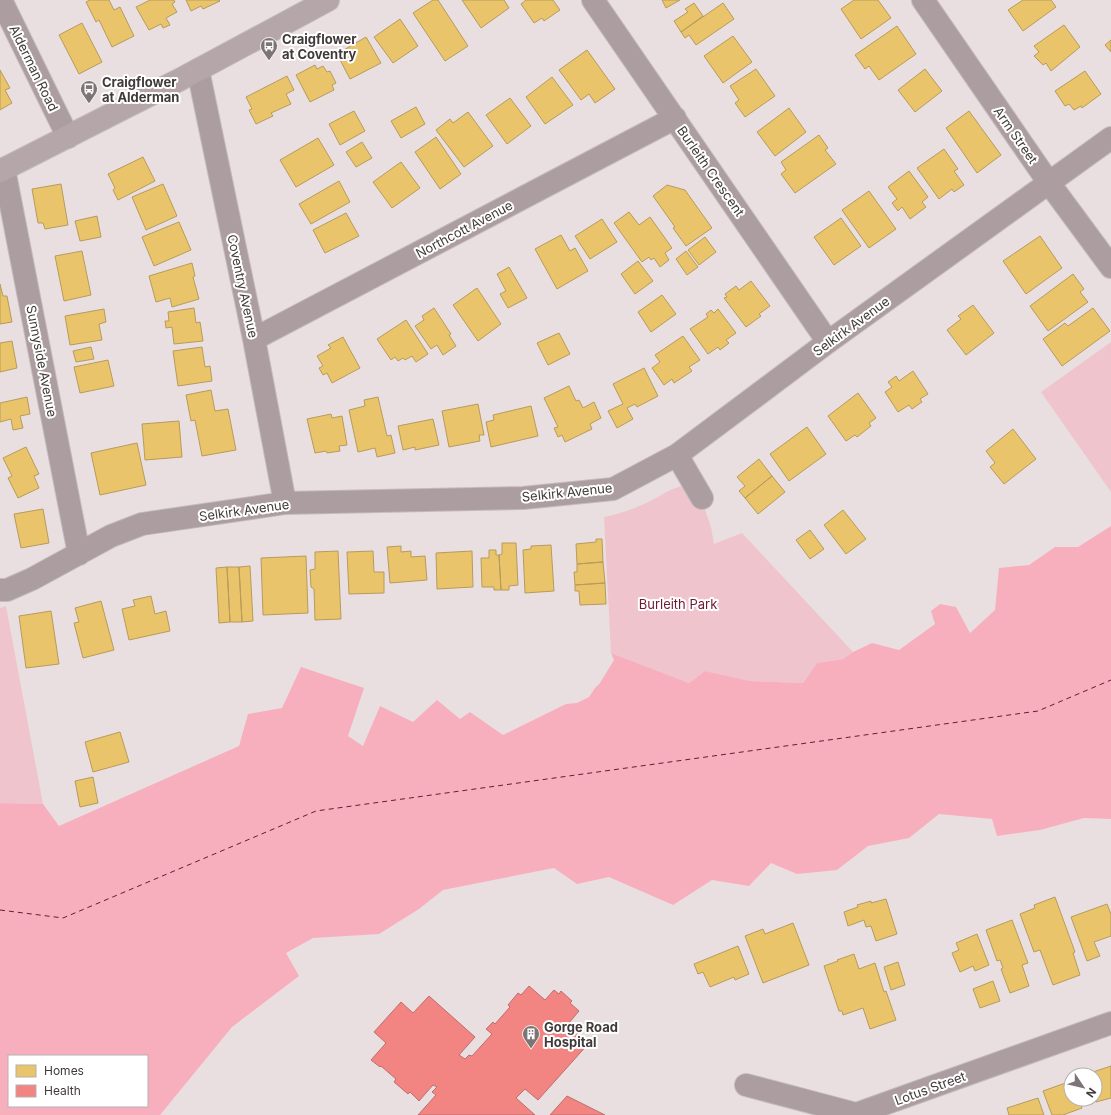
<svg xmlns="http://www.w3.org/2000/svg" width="1111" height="1115" font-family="Inter,sans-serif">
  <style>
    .green { fill: #f0c4cc }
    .water { fill: #f8afbd; fill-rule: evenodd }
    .homes { fill: #e9c46a; stroke: #b79b5c }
    .health { fill: #f28482; stroke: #bd6e6d }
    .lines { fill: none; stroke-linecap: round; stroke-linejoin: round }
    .ferry { stroke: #6e1732; stroke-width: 1; stroke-dasharray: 5 4; stroke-linecap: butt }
    .minor-casing { stroke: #c3bbbd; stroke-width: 24 }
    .secondary-casing { stroke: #c3bbbd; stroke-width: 24 }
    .minor { stroke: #ac9da0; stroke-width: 22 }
    .secondary { stroke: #b4a6a9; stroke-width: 22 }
    .labels { text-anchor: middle; stroke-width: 4; stroke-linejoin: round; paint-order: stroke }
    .poi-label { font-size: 13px; font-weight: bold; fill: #413a3b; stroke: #fff; text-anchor: start }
    .street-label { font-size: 13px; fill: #413a3b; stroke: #fff }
    .park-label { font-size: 13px; fill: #701933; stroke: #fff }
  </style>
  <rect width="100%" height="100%" fill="#e9dfe1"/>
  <!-- green -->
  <path class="green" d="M1111,342V492L1041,392Z
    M684,486L703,504L711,527L714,544L742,533L853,652L843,659L817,663L803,683L750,681L705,671L689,683L611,653L604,517C618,514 632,510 646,503C658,498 671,487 684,486Z
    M6,606L43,804L0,803V608Z"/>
  <!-- water -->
  <path class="water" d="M1111,526V819L1084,818L1040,830L997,836L992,819L939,814L909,838L868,846L837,870L797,874L771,863L749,886L712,880L673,905L609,877L577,884L554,868L443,890L419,909L379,934L313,938L286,953L299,976L232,1027L160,1115H0V803L43,804L59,826L239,746L248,714L282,708L301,667L364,688L348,736L363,746L380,706L413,722L437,700L460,719L470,712L503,735L566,704L577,703L589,697L595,688L600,683L614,660L611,653L689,683L705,671L750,681L803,683L817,663L843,659L853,652L872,643L899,650L935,624L931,611L940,604L956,607L970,633L995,610L999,568L1029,565L1055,547H1078ZM9,1056H147V1106H9Z"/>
  <!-- homes -->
  <path class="homes" d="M90,0H109L114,10L120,7L134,36L112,47L99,20L96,22L86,2Z
    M150,0H174L175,2L172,4L177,12L166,18L170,25L163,28L161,24L149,30L136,7Z
    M186,0H219L220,1L203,9L201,6L191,11Z
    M433,0H438L468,46L445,61L413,13Z
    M462,0H504L509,8L481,28Z
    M526,0H553L560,10L544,21L542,18L534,23L521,4Z
    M662,0H680L666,8Z
    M854,0H878L891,18L861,39L841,9Z
    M1023,0H1051L1056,7L1023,31L1008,10Z
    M694,3L703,16L681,32L674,21L688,12L685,9Z
    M723,3L734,19L696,45L689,35L685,38L681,32Z
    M400,19L418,46L393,63L374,37Z
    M82,23L102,62L79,74L59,35Z
    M1064,25L1080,47L1051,71L1046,63L1043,65L1034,56L1039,52L1034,46Z
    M897,26L916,54L879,80L869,66L865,69L855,55Z
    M733,36L752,62L723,83L704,56Z
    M366,37L381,63L350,79L337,54Z
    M1111,40V52L1105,45Z
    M587,50L615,89L595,103L589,94L581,100L559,70Z
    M315,65L317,69L323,66L327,72L330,71L336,83L332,85L334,90L310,102L296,75Z
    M756,69L775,96L745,117L735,103L739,100L730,86Z
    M925,69L942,91L915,112L898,90Z
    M0,70L10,88L5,90L12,103L0,110Z
    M1085,71L1101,94L1082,108L1081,106L1074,110L1069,104L1065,106L1055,91Z
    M287,76L294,90L286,94L291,104L271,113L273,116L256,124L249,110L252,109L246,97Z
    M552,77L573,105L545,124L526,97Z
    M510,98L531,126L507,144L486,115Z
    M416,107L425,124L401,138L391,121Z
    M789,108L806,132L775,156L757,132Z
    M354,111L365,131L340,145L329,124Z
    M969,111L1001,155L977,173L946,128Z
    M468,112L493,146L464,167L436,130L450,119L453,123Z
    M819,135L828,148L825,150L836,164L795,193L781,174L786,170L781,162Z
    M436,137L461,174L440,189L415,152Z
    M318,138L334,165L296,187L280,160Z
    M362,142L372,158L356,167L346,152Z
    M944,149L958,169L954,171L964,185L954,192L952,189L939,199L917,168Z
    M143,157L155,181L118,200L113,190L115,188L108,174Z
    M401,162L420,188L392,208L373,182Z
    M909,171L928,197L922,202L926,207L910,219L902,207L898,211L892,203L897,199L888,187Z
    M339,181L350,202L311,224L299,204Z
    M61,184L68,225L45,229L43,223H38L32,189Z
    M163,184L177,216L146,230L132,197Z
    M667,185L685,190L712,228L686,246L673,228L675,227L653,196Z
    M869,191L896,229L869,248L842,210Z
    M629,212L639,225L650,217L672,248L665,253L669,260L660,267L654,258L651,260L649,257L642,262L614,223Z
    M346,213L359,236L325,253L313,230Z
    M97,216L101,237L80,241L75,221Z
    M841,218L861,246L834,265L814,237Z
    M602,219L617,242L590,259L575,236Z
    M179,222L191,250L154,266L142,237Z
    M561,235L570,251L575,248L588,271L557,289L535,249Z
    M1040,236L1062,268L1026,294L1003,261Z
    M705,237L716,252L699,265L688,250Z
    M82,251L91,295L64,301L55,256Z
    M686,251L698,267L687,275L676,259Z
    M638,261L653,281L635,294L621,274Z
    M192,263L195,276L193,277L199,299L172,307L170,298L156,302L149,276Z
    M509,267L527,298L508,308L500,294L506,291L497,274Z
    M1073,274L1084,289L1080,292L1088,302L1048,331L1030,306Z
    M751,281L770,306L759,314L761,316L746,327L724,298L727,297L725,294L736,286L739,290Z
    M0,284L3,296H7L12,322L0,324Z
    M477,288L501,324L478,341L453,305Z
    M662,295L676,314L651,332L638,312Z
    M973,305L994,333L966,355L947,330L961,319L958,316Z
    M194,308L196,323L200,322L203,341L174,344L172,327L166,328L165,321H169L168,312Z
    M434,308L451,334L449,335L456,346L443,355L437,345L431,349L415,326L424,320L422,316Z
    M1093,308L1110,331L1062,366L1043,339L1065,323L1068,326Z
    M104,309L106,322L99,324L102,340L70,345L65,316Z
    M718,309L736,333L726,340L729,343L720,350L718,347L708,354L690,329L708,317L706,314L711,310L714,313Z
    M406,320L428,354L416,362L412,356L405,360L403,358L398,361L395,357L391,360L377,339Z
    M559,333L570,354L548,365L537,343Z
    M683,336L700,360L689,367L692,371L674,383L672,379L664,385L652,368L660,362L655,355Z
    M343,337L360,368L332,383L327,373L323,375L319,368L323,366L317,356L331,348L328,345Z
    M12,341L17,368L0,372V343Z
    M91,347L94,359L76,362L73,351Z
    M202,347L205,367L210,366L212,381L178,386L173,351Z
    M108,360L114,386L80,393L74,367Z
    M644,368L658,396L637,407L635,404L627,408L633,419L617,428L608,411L623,404L613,384Z
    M913,371L928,394L920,399L922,402L912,409L909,405L898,412L885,392L892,387L888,382L896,376L899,381Z
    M569,386L576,401L579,400L583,408L594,402L601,418L590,424L592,429L565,442L562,435L558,437L554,428L558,427L544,398Z
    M211,390L215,411L228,409L236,450L202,456L195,420L191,421L186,395Z
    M858,393L876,418L869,423L871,426L857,437L855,435L846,441L828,416Z
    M27,397L30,414L20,416L23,428L13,430L11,419L0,422V403Z
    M378,397L387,436L391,435L395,453L377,457L375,448L358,452L349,410L365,406L364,400Z
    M478,404L484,435H479L480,441L449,447L442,411Z
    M531,406L538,436L491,447L486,422L494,420L493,415Z
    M331,414L332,418L342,416L347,445L339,446L340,451L327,453L326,451L315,453L307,419Z
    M433,419L439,445L415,450V447L403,450L398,426Z
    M179,421L182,457L145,460L142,424Z
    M807,427L826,454L789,481L770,454Z
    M1013,429L1036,459L1004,484L990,467L995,463L986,451Z
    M137,443L146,485L100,495L91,453Z
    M26,447L39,474L34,476L39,488L18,498L8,478L12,476L3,458Z
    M759,459L772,476L745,498L739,491L745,486L737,477Z
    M772,476L785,492L758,514L745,498Z
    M43,509L49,543L21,548L14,514Z
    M843,510L866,539L846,554L824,525Z
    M810,530L824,549L810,559L796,540Z
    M596,539H602L603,562L577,564L576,544L596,542Z
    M502,543H516L518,585L509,586V590H501L499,555L502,554Z
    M551,545L554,591L525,593L523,550L531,549V546Z
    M401,546V552L411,551V557L425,556L427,580L390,583L387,547Z
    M489,550H496V555H499L501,590H494V587H482L481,558H489Z
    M338,551L341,619L315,620L314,589L311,587L310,570L315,569V552Z
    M373,551L374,572H384V593L349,594L347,552Z
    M472,551L473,587L437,589L436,553Z
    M306,556L308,613L263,615L261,558Z
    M603,562L605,583L575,585L574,572H577V564Z
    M250,566L253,621L242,622L239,567Z
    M227,567H239L242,622H230Z
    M227,567L230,622L219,623L216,568Z
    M605,583L606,604L580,605L579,591H575V585Z
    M151,596L155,614L166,611L170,631L129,640L122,609L135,606L133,600Z
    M101,601L114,650L83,658L74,623L79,622L75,608Z
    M51,611L59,664L26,668L19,616Z
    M120,732L129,762L93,772L85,742Z
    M93,777L98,803L80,807L75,781Z
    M1055,897L1075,952L1073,953L1080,975L1053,985L1040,950L1034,952L1020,914L1035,908L1034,905Z
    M886,899L897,934L876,941L871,926L866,927L864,920L848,926L844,912L858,907L857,905L871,901V903Z
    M1107,904L1111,914V936L1094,942L1100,956L1087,961L1071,917Z
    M1012,920L1028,963L1022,965L1029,986L1010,993L1001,969L1003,968L1000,960L997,961L986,930Z
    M793,923L809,965L763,983L745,936L763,929L765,934Z
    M977,934L989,965L975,971L973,966L960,972L952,953L959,950L956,943Z
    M738,946L749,974L735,980L734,977L710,987L703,972L698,974L694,964Z
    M854,954L859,969L875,963L884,992L886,991L896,1020L870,1029L863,1008L843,1015L842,1011H839L824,966L838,961L837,960Z
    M898,962L905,985L891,990L884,967Z
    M993,981L1000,1001L980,1008L973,989Z
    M1111,1066V1098L1096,1102L1095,1098V1075L1087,1074Z
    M1071,1081V1099H1079L1082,1108L1063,1115H1052L1043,1091Z
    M1038,1098L1044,1115H1009L1007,1108Z"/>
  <!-- health -->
  <path class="health" d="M529,986L545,1000L554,990L559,994L561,991L572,1001L570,1003L579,1011L568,1024L589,1043L538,1100L525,1089L516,1098L535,1115H418L436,1095L432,1092L437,1087L433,1085L419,1101L410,1092L408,1094L394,1082L396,1079L381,1066L380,1067L371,1060L386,1043L374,1032L401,1002L413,1013L429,996L475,1037L459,1055L465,1059L469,1055L472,1056L492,1034L486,1029L493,1022L495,1024L510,1007L508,1005L518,993L521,995Z
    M567,1096L605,1115H550Z"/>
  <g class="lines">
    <!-- ferry -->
    <path class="ferry" d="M0,910L63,918L316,811L1038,711L1111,680"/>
    <defs>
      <path id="minor" d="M1,0L68,137
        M593,0L828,342
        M923,0L1049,183L1111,267
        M198,70L254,339L285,503
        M4,169L79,554
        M254,339L675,118
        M677,455L702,498
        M0,590H7L32,579L111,536L142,524L285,503L523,498L613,489L677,455L828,342L1111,138
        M746,1085L856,1114L1111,1023"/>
      <path id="secondary" d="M0,171L181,79L328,0"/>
    </defs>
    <!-- minor casing -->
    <use href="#minor" class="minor-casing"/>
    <!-- secondary casing -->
    <use href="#secondary" class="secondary-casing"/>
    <!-- minor -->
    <use href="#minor" class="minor"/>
    <!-- secondary -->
    <use href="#secondary" class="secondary"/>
  </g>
  <!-- icons -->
  <defs>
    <symbol id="bus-pin" viewBox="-11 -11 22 30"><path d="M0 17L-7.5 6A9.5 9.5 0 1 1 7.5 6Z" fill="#7c7475" stroke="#fff"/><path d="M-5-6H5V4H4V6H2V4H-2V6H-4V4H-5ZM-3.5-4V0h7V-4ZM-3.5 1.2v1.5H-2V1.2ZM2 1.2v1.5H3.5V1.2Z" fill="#fff"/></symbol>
    <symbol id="building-pin" viewBox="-11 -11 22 30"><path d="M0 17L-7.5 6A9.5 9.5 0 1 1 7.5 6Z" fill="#7c7475" stroke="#fff"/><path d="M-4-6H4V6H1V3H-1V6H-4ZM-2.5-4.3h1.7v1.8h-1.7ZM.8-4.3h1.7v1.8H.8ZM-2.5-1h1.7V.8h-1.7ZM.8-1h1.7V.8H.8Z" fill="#fff"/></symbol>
  </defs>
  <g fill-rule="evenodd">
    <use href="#bus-pin" x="259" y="36" width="20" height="27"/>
    <use href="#bus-pin" x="79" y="79" width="20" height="27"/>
    <use href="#building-pin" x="521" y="1024" width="20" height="27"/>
  </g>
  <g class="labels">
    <!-- poi labels -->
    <g class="poi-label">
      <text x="282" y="44">Craigflower<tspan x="282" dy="15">at Coventry</tspan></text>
      <text x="102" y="87">Craigflower<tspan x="102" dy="15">at Alderman</tspan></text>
      <text x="544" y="1032">Gorge Road<tspan x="544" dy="15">Hospital</tspan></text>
    </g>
    <!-- street labels -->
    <g class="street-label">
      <text transform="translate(34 68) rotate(64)" y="5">Alderman Road</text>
      <text transform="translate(1016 135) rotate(55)" y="5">Arm Street</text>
      <text transform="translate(711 171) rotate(55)" y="5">Burleith Crescent</text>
      <text transform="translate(464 229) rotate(-28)" y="5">Northcott Avenue</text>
      <text transform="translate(243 286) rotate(78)" y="5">Coventry Avenue</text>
      <text transform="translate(851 326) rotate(-36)" y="5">Selkirk Avenue</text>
      <text transform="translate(42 361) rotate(79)" y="5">Sunnyside Avenue</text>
      <text transform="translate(567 492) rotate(-6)" y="5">Selkirk Avenue</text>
      <text transform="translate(244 510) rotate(-8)" y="5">Selkirk Avenue</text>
      <text transform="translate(930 1088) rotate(-20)" y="5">Lotus Street</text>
    </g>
    <!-- park labels -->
    <g class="park-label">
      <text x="678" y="609">Burleith Park</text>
    </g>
  </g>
  <!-- legend -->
  <rect x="8" y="1055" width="140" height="52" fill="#ffffff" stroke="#b3b0b1"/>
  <rect x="16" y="1065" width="20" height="12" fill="#e9c46a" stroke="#b3b0b1"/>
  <text x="44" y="1075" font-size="12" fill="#413a3b">Homes</text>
  <rect x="16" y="1085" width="20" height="12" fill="#f28482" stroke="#b3b0b1"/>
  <text x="44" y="1095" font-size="12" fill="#413a3b">Health</text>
  <!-- north arrow -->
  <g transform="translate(1083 1087) rotate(125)"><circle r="19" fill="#ffffff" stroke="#b3b0b1"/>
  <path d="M0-3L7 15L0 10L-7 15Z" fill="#7c7475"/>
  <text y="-6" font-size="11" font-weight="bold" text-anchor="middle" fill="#413a3b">N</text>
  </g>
</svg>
